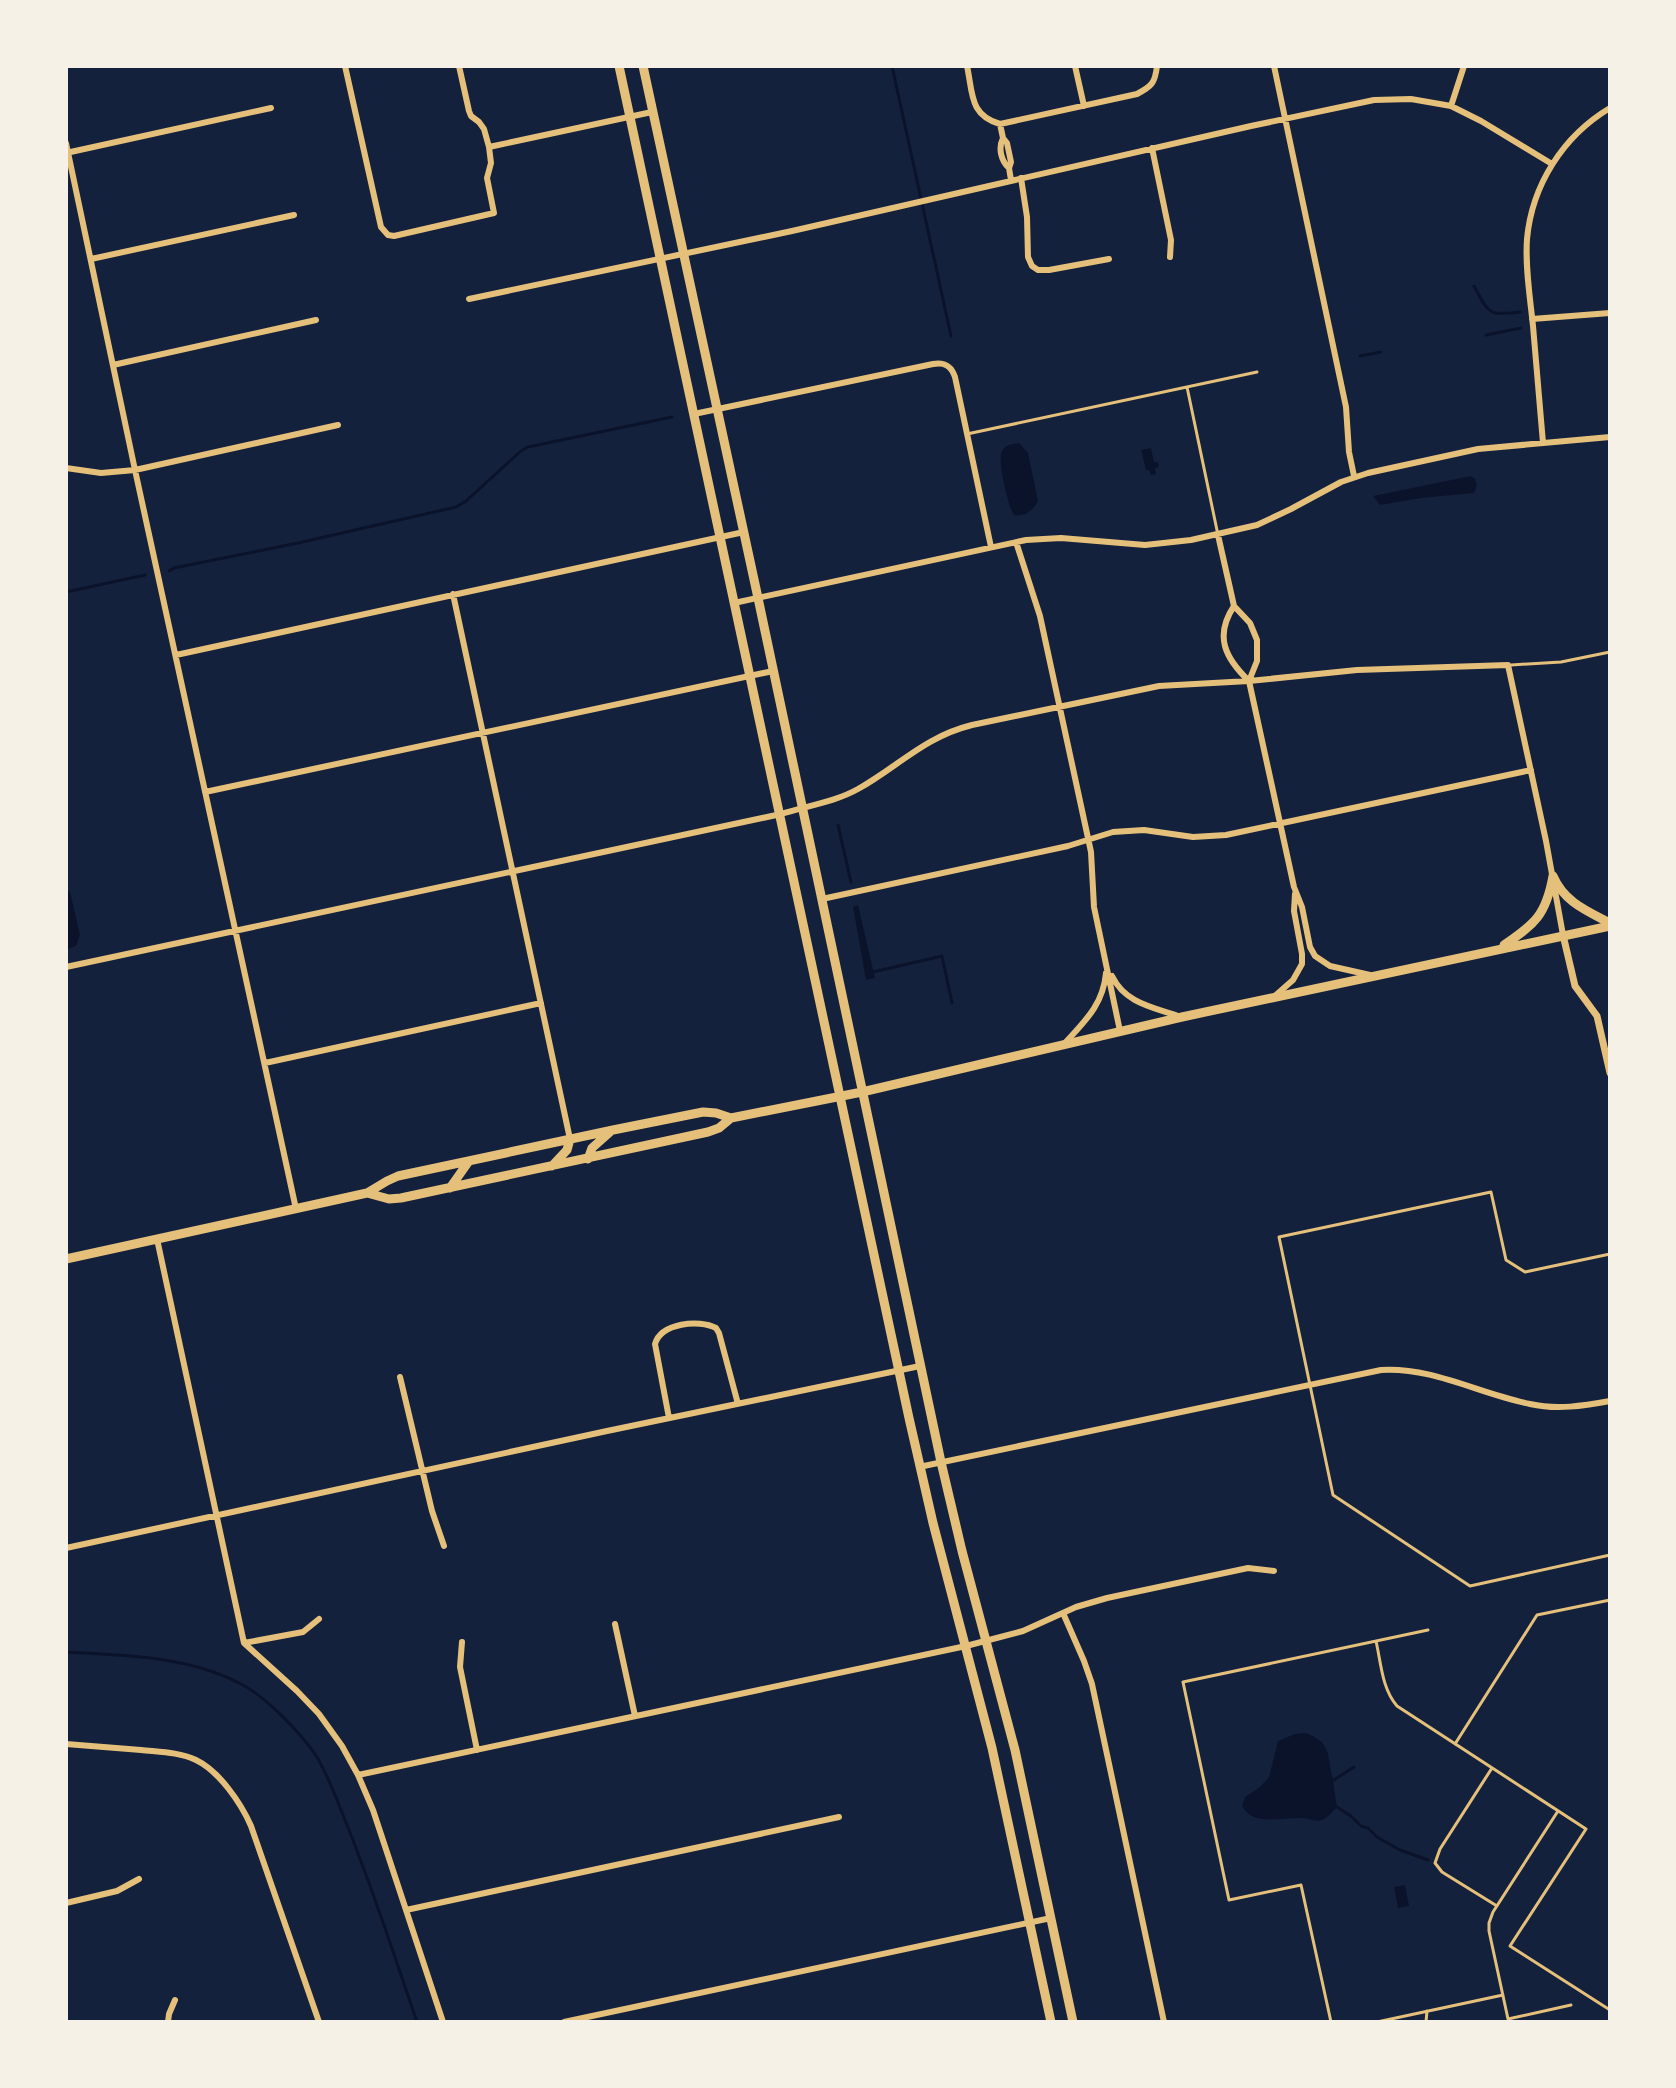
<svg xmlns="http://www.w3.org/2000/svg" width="1676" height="2088" font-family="'Noto Sans',sans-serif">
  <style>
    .water { fill: #0b132b }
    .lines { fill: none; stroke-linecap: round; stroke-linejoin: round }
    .stream { stroke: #0b132b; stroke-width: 3 }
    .service { stroke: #e5c07b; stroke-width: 3 }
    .minor { stroke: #e5c07b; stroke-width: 6 }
    .tertiary { stroke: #e5c07b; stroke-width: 7 }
    .primary { stroke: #e5c07b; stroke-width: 9 }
  </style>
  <rect width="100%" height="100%" fill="#14213d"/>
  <!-- water -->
  <path class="water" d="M1019,443L1028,453L1038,501C1034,510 1025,517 1014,515C1008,506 997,461 1002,451C1006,444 1012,444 1019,443Z
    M1151,448L1154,462H1158L1159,467L1155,468L1156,474L1151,475L1149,470H1146L1141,450Z
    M1471,476L1475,479L1477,485L1474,493L1421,498L1380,505L1373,496Z
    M66,889L70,892L80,935L76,946L66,950Z
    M858,905L875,978L866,980L853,907Z
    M1306,1733C1331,1743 1327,1753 1332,1775C1334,1785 1335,1796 1337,1807C1333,1811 1328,1818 1322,1820C1316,1822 1309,1819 1303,1818C1284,1817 1253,1827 1242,1806L1245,1797L1260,1787L1269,1777L1278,1741L1295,1734Z
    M1405,1885L1409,1906L1398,1908L1394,1887Z"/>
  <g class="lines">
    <!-- stream -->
    <path class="stream" d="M892,66L951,336
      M1474,286C1489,313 1487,316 1520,312
      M1486,335L1521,328
      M1360,356L1381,352
      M169,571L174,568L298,543L456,507L466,501L521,451L528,447L672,417
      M66,592L145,575
      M838,825L851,882
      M873,972L942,956L952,1003
      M66,1652C124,1655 187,1656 239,1683C264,1695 299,1731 315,1754C328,1774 336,1798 345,1820C372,1886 394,1955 417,2022
      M1334,1780L1354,1767
      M1337,1807L1351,1816L1361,1826L1368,1828L1377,1837L1400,1850L1428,1860"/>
    <!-- service -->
    <path class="service" d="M1187,387L1218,535
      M967,434L1257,372
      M1511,665L1561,662L1610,652
      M1610,1254L1525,1272L1506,1260L1491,1192L1279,1237L1333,1495L1470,1586L1610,1555
      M1376,1641C1381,1663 1382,1689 1397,1706L1586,1829L1510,1946L1610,2010
      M1455,1744L1537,1615L1610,1600
      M1492,1768L1440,1849L1435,1863L1442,1872L1497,1906
      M1558,1811L1493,1912L1489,1923V1931L1508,2019L1571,2005
      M1331,2022L1301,1885L1229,1900L1183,1682L1428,1630
      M1377,2022L1503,1995
      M1426,2022L1427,2011"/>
    <!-- minor -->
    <path class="minor" d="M345,66L381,227L388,235L394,236L494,213L487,178L491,163L489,147L484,129L479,122L471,116L469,111L459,66
      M967,66C973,93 969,115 1000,124L1137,94C1152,86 1155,83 1157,66
      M1075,66L1084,106
      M1274,66L1346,407L1349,452L1354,476
      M1451,106L1464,66
      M1000,124L1003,138L1007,143L1011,162L1009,168L1011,180
      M1003,138C998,148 1001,161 1009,168
      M66,143L135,470L296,1209
      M489,147L652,112
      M1152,148L1171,240L1170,257
      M66,153L271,108
      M1021,178L1027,217L1028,257L1032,266L1038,270H1049L1109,259
      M91,259L294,215
      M469,299L792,231L1251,126L1374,100L1411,99L1451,106L1481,121L1552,164
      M1532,319L1610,313
      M113,365L316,320
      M694,414L933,364C944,362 951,365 955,377L991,547
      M1543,443C1540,404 1536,365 1533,326C1530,297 1525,267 1527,239C1532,185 1563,136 1610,108
      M66,468L101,473L135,470L338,425
      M1218,535L1234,606L1250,623L1257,640V661L1249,681
      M1016,542L1040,616L1088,838L1091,852L1094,907L1120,1031
      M453,594L570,1139
      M734,603L1026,540L1061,538L1145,545L1191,540L1257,525L1291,509L1341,482L1368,473L1478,449L1610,437
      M1234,606C1214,636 1225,658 1249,681L1294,887L1302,907L1310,947L1315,956L1330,966L1370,975
      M176,655L744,532
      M205,792L773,671
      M822,899L1068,846L1113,832L1144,830L1193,837L1226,835L1531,770
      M66,967L781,814C806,806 835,802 858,789C899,766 924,737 972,725L1159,686L1249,681L1357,670L1508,665L1546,841L1563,935
      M1112,976C1125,1003 1152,1007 1178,1016
      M1276,995L1293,980L1302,964V954L1294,911L1295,894
      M1064,1044C1085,1021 1103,1005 1106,973
      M265,1063L541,1003
      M157,1239L244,1643L297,1691L319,1714L342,1746L358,1775L373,1810L443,2022
      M400,1377L432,1511L444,1546
      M669,1418L655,1344C661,1323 699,1319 716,1328L719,1333L738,1404
      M919,1467L1381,1370C1434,1367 1479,1394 1530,1404C1557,1410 1583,1406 1610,1401
      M66,1548L607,1431L920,1366
      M1063,1613L1084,1661L1092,1684L1164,2022
      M615,1624L635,1716
      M462,1642L460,1667L477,1750
      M244,1643L303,1632L319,1619
      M66,1744C91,1746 116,1748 141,1750C159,1752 179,1752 196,1760C219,1771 241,1803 251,1826L319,2022
      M358,1775L966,1646L1023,1631L1076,1607L1107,1598L1248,1568L1274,1571
      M66,1903L117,1891L139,1879
      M406,1910L839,1817
      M168,2022L169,2014L175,2000
      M564,2022L1051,1918"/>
    <!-- tertiary -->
    <path class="tertiary" d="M1563,935L1575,986L1597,1016L1610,1073"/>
    <!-- primary -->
    <path class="primary" d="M619,66L909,1418L933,1523L992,1748L1051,2022
      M643,66L758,598L941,1462L962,1551L1015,1750L1073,2022
      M1553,876C1564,902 1587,911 1610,923
      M1504,945C1535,924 1546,915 1553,876
      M588,1159L592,1148L610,1132
      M552,1166L567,1150L570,1139
      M450,1188L469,1161
      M367,1193L389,1199L401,1198L708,1132L719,1128L731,1118L862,1092L1182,1017L1610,926
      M66,1259L367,1193L387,1181L398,1176L613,1130L703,1112L716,1113L731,1118"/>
  </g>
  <!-- border -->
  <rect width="1676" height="2088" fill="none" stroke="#f6f1e7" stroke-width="136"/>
</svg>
